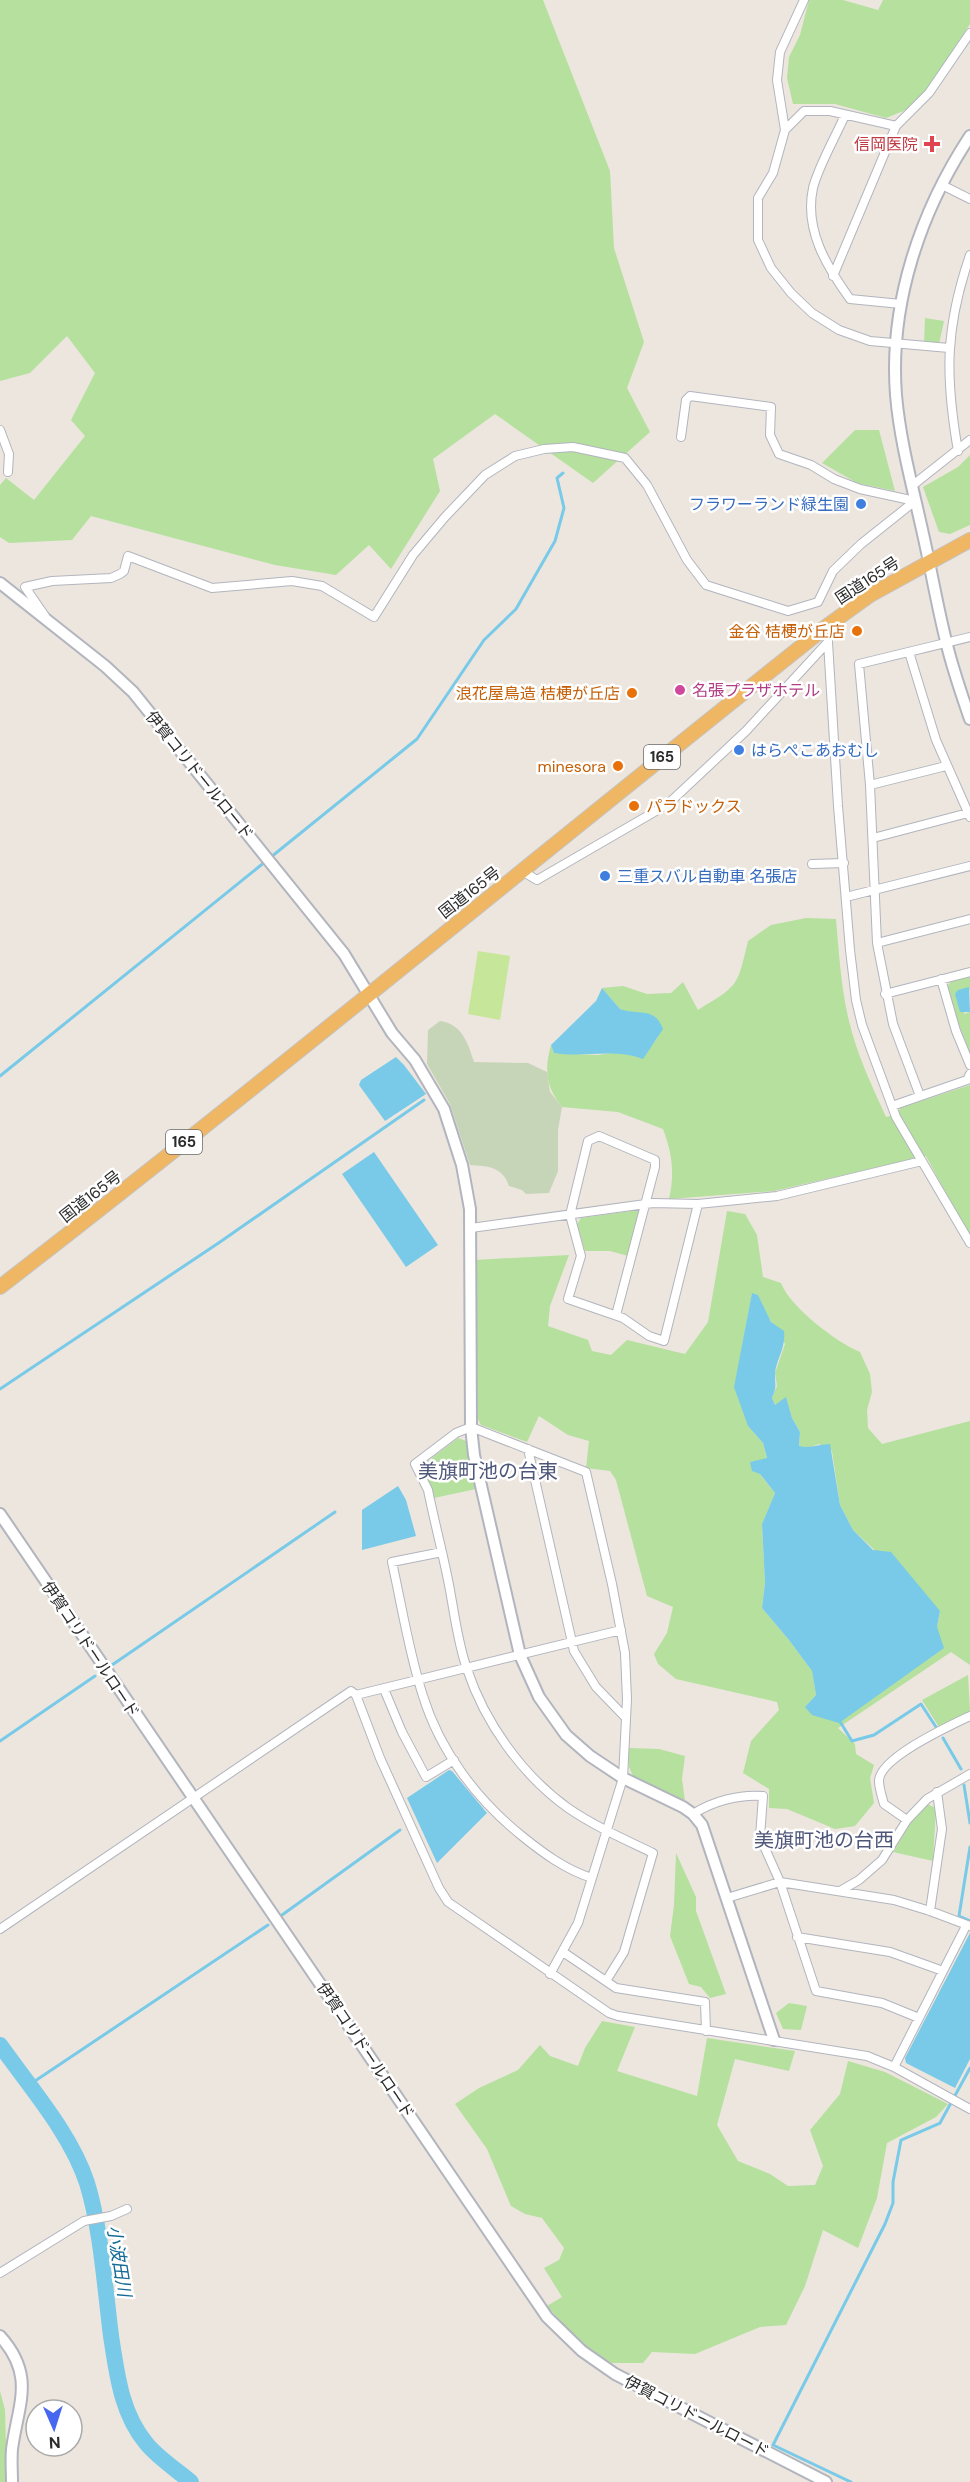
<svg xmlns="http://www.w3.org/2000/svg" width="970" height="2482" font-family="'DM Sans','Noto Sans JP',sans-serif">
  <style>
    .green { fill: #b5e09e; fill-rule: evenodd }
    .cemetery { fill: #c6d5b7 }
    .pitch { fill: #c6e69a }
    .water { fill: #78cae8 }
    .lines { fill: none; stroke-linecap: round; stroke-linejoin: round }
    .stream { stroke: #78cae8; stroke-width: 3 }
    .river { stroke: #78cae8; stroke-width: 16 }
    .minor-casing { stroke: #b2b5be; stroke-width: 10 }
    .tertiary-casing { stroke: #b2b5be; stroke-width: 14 }
    .secondary-casing { stroke: #b2b5be; stroke-width: 14 }
    .trunk-casing { stroke: #c4c4c4; stroke-width: 16 }
    .minor { stroke: #fff; stroke-width: 8 }
    .tertiary { stroke: #fff; stroke-width: 10 }
    .secondary { stroke: #fff; stroke-width: 10 }
    .trunk { stroke: #efb664; stroke-width: 14 }
    .health-dot { fill: #e0444e; stroke: #fff; stroke-width: 2 }
    .shop-dot { fill: #3f7fe0; stroke: #fff; stroke-width: 2 }
    .food-dot { fill: #e8710a; stroke: #fff; stroke-width: 2 }
    .hotel-dot { fill: #d1479c; stroke: #fff; stroke-width: 2 }
    .labels { text-anchor: middle; stroke-width: 5; stroke-linejoin: round; paint-order: stroke }
    .shield { fill: #fff; stroke: #6b6b6b; stroke-width: 1.5 }
    .shield-label { font-size: 15px; font-weight: bold; fill: #2b2b2b }
    .health-label { font-size: 16px; fill: #be3a42; stroke: #fff; text-anchor: end }
    .shop-label { font-size: 16px; fill: #366cbe; stroke: #fff; text-anchor: start }
    .street-label { font-size: 16px; fill: #2b2b2b; stroke: #fff }
    .food-label { font-size: 16px; fill: #c56008; stroke: #fff; text-anchor: end }
    .hotel-label { font-size: 16px; fill: #b23c85; stroke: #fff; text-anchor: start }
    .water-label { font-size: 18px; font-style: italic; fill: #156a96; stroke: #fff }
    .quarter-label { font-size: 20px; fill: #4e567a; stroke: #fff }
  </style>
  <rect width="100%" height="100%" fill="#ece6de"/>
  <!-- green -->
  <path class="green" d="M0,0H543L610,171L614,248L644,342L627,388L650,432L593,483L495,414L433,459L440,491L391,569L369,545L336,575L275,565L91,516L72,540L9,543L0,537V485L6,478L34,500L85,436L71,420L95,373L67,336L30,373L0,381Z
    M809,0H843L878,10L883,0H970V24L923,96L906,110L886,118L835,104H793L787,78L789,57L800,35Z
    M925,318L944,321L939,344H924Z
    M855,430H879L895,491L857,483L822,463Z
    M970,455V525L950,534L939,532L923,487L958,467Z
    M806,918L836,919C839,953 841,988 849,1021C857,1055 872,1086 886,1117L898,1114L900,1108L970,1085V1238L926,1156L774,1191L669,1199C675,1173 672,1153 663,1129L618,1112L562,1107C546,1087 544,1070 551,1045L554,1053L598,1055L617,1052L642,1058L658,1037L628,1012L620,1009L602,988L623,986L647,994L671,993L683,982L698,1010C739,985 737,987 748,941L771,925Z
    M970,976V988L964,1014L970,1012V1053L956,1017L947,987L951,981Z
    M638,1210L640,1214L628,1256L610,1251H585L577,1224L581,1218Z
    M727,1211L745,1214L757,1235L763,1277L781,1283C790,1307 836,1342 860,1352L870,1374L872,1392L867,1410L868,1428L882,1444L970,1421V1665L951,1652L838,1728L855,1744L856,1754L874,1765L870,1778L874,1803L855,1826L835,1829L787,1809L769,1808V1789L743,1773L751,1741L779,1710L777,1702L676,1679L658,1664L654,1654L667,1633L673,1607L647,1596L616,1480L610,1471L586,1468L589,1441L568,1435L539,1416L527,1442L481,1425L478,1419L474,1260L569,1255L550,1306L548,1326L588,1340L592,1351L611,1355L627,1340L685,1354L708,1322ZM752,1294L758,1295L764,1310L785,1344L775,1373L777,1386L772,1398L775,1405L786,1398L792,1418L800,1432L799,1447L807,1448L819,1444L832,1451L840,1505L853,1530L940,1611L937,1627L805,1707L816,1695L812,1671L789,1640L762,1608L765,1583L762,1524L775,1493L750,1462L767,1459L763,1443L748,1426L742,1347Z
    M458,1438L466,1441L476,1489L434,1498L424,1468L425,1463Z
    M968,1675L970,1711L939,1727L922,1700Z
    M629,1748L659,1749L685,1756L682,1779L685,1801L633,1776L629,1767Z
    M927,1804L936,1808L933,1861L893,1852L912,1821Z
    M676,1853L696,1897V1911L726,1994L710,1998L701,1987L689,1984L670,1936L674,1905Z
    M789,2003L807,2006L801,2030L783,2029L776,2013Z
    M602,2021L635,2027L617,2071L697,2096L707,2038L795,2051L789,2071L735,2059L717,2125L738,2161L770,2174L788,2186L815,2185L823,2166L810,2130L840,2094L848,2061L885,2072L948,2104L936,2117L887,2143L877,2198L858,2248L823,2230L805,2286L786,2325L760,2327L695,2354L652,2352L643,2363H611L580,2343L547,2306L562,2297L544,2268L559,2260L564,2248L542,2218L525,2214L511,2206L487,2149L455,2104L479,2088L518,2070L540,2045L550,2056L578,2066L585,2048Z
    M0,2391L5,2410L7,2482H0Z"/>
  <!-- cemetery -->
  <path class="cemetery" d="M440,1021C462,1024 468,1043 474,1062L528,1063L547,1072L550,1092L562,1107L558,1130V1171L549,1193L526,1194L522,1190L509,1186C503,1167 488,1166 470,1165L450,1104L427,1064L428,1030Z"/>
  <!-- pitch -->
  <path class="pitch" d="M478,951L510,956L500,1020L468,1014Z"/>
  <!-- water -->
  <path class="water" d="M969,987L970,1012H960L955,994L958,990Z
    M602,988L620,1009C640,1016 654,1006 663,1029L643,1059C613,1048 585,1058 554,1053L551,1045L596,1001Z
    M396,1057L404,1065L426,1094L385,1121L359,1085L361,1080Z
    M374,1152L438,1245L406,1267L342,1174Z
    M752,1293L758,1295L771,1322L784,1331C786,1349 776,1359 775,1374C775,1386 777,1387 772,1398L775,1405L786,1397L792,1418L800,1432L799,1446C809,1449 819,1444 830,1444L840,1505L853,1530L873,1550L891,1552L940,1611L937,1627L944,1648L839,1723L812,1715L805,1707L816,1695L812,1671L789,1640L762,1608L765,1583L762,1524L775,1493L760,1474L752,1471L750,1462L767,1458L763,1443L748,1426L734,1387Z
    M398,1486L406,1500L416,1536L362,1550V1510Z
    M449,1770L452,1771L487,1813L437,1863L407,1798Z
    M970,1933V2059L955,2088L906,2063L905,2058Z"/>
  <g class="lines">
    <!-- stream -->
    <path class="stream" d="M0,1076L417,739L484,640L516,609L555,541L564,508L557,478L563,473
      M0,1389L220,1242L424,1100
      M112,1665L335,1512
      M839,1720L852,1741L874,1735L921,1704L936,1727
      M943,1738L961,1769
      M0,1741L95,1676
      M964,1785L970,1823
      M970,1847L959,1916L970,1921
      M282,1915L400,1830
      M29,2085L268,1925
      M851,2482L773,2445L885,2224L893,2203V2182L901,2140L940,2123L970,2068"/>
    <!-- river -->
    <path class="river" d="M0,2045C30,2087 71,2134 87,2183C101,2228 105,2289 111,2336C117,2374 121,2413 146,2443C158,2458 177,2470 191,2482"/>
    <defs>
      <path id="minor" d="M804,0L780,52L777,80L785,130L773,173L758,198V240L771,268L791,293L812,313L839,330L870,341L949,348
        M845,115C836,136 818,167 813,188C804,230 827,267 850,299L901,304
        M785,130L804,111H830L896,126
        M942,185L970,199
        M833,276L896,126L929,93L970,33
        M0,430L9,454L8,472
        M681,437L686,400L690,396L771,407L770,435L779,454L811,465L834,479L860,489L915,501
        M958,451C945,376 945,328 970,255
        M913,485L970,440
        M45,616L25,587L52,581L111,578L120,574L124,571L128,556L212,588L292,581L322,586L374,617L413,555L445,517L485,475L515,456L544,449L573,447L625,458L647,485L687,560L706,585L788,611L818,602L833,571L861,544L915,501
        M827,626L838,806L850,950L856,1000L862,1025L896,1117L970,1243
        M909,652L936,740L970,817
        M870,785L946,766
        M873,838L968,813
        M812,864L844,863
        M522,871L537,880L668,804L746,731L827,643
        M846,897L970,866
        M877,943L970,919
        M941,979L956,1031L970,1065
        M885,994L970,972
        M920,1096L893,1024L877,943L870,785L859,664L970,637
        M892,1106L967,1080L970,1074
        M471,1228L653,1203L698,1204L777,1196L922,1161
        M616,1315L655,1167V1160L599,1136L588,1141L570,1215L581,1256L568,1299L623,1318L649,1336L664,1341L698,1204
        M528,1449L574,1651L596,1687L626,1718
        M442,1552L392,1562C402,1607 409,1653 423,1696C440,1751 477,1800 522,1836C543,1853 566,1870 592,1878
        M384,1689L402,1732L426,1777L454,1760
        M356,1695L621,1630
        M693,1814C713,1801 740,1794 763,1796L760,1837L780,1882L816,1991L882,2003L919,2018
        M907,1820L884,1804C882,1797 879,1788 879,1781C879,1758 951,1725 970,1716
        M840,1891L859,1880L882,1860L907,1820L927,1799L970,1774
        M727,1898L780,1882L894,1900L930,1911L970,1926
        M930,1911L942,1829L937,1792
        M0,1929L351,1691L356,1695L380,1758L439,1888L448,1902L609,2013L618,2016L867,2056L894,2067L970,2109
        M797,1937L890,1952L943,1971
        M563,1952L616,1988L705,2002L706,2031
        M550,1974L578,1923L623,1778L627,1699L625,1653L612,1584L586,1472L471,1427L456,1433L415,1464L428,1490C434,1520 442,1550 448,1580C454,1609 457,1641 467,1669C485,1723 522,1775 568,1808C594,1826 624,1839 653,1853L624,1952L606,1981
        M894,2067L966,1926
        M0,2273L84,2221L111,2216L127,2209"/>
      <path id="tertiary" d="M970,136C920,212 889,304 896,395C900,442 913,488 923,534C931,569 937,605 946,641C952,667 961,693 970,719
        M0,583L105,666L133,692L344,954L392,1033L415,1060L444,1109L462,1165L470,1209L471,1427L474,1455L520,1655L539,1697L566,1735L590,1756L623,1778L683,1807L693,1814L702,1825L774,2040
        M0,1514L547,2317L582,2351L615,2374L826,2482"/>
      <path id="secondary" d="M0,2336C36,2376 18,2404 12,2449C11,2460 12,2471 12,2482"/>
      <path id="trunk" d="M0,1287C279,1071 550,846 827,626L870,595L970,540"/>
    </defs>
    <!-- minor casing -->
    <use href="#minor" class="minor-casing"/>
    <!-- tertiary casing -->
    <use href="#tertiary" class="tertiary-casing"/>
    <!-- secondary casing -->
    <use href="#secondary" class="secondary-casing"/>
    <!-- trunk casing -->
    <use href="#trunk" class="trunk-casing"/>
    <!-- minor -->
    <use href="#minor" class="minor"/>
    <!-- tertiary -->
    <use href="#tertiary" class="tertiary"/>
    <!-- secondary -->
    <use href="#secondary" class="secondary"/>
    <!-- trunk -->
    <use href="#trunk" class="trunk"/>
  </g>
  <!-- markers -->
  <path class="health-dot" d="M929 135h6v6h6v6h-6v6h-6v-6h-6v-6h6z"/>
  <g class="shop-dot">
    <circle cx="861" cy="504" r="6"/>
    <circle cx="739" cy="750" r="6"/>
    <circle cx="605" cy="876" r="6"/>
  </g>
  <g class="food-dot">
    <circle cx="857" cy="631" r="6"/>
    <circle cx="632" cy="693" r="6"/>
    <circle cx="618" cy="766" r="6"/>
    <circle cx="634" cy="806" r="6"/>
  </g>
  <circle class="hotel-dot" cx="680" cy="690" r="6"/>
  <g class="labels">
    <!-- shield labels -->
    <g class="shield">
      <rect x="644" y="745" width="36" height="24" rx="4.5"/>
      <rect x="166" y="1130" width="36" height="24" rx="4.5"/>
    </g>
    <g class="shield-label">
      <text x="662" y="762">165</text>
      <text x="184" y="1147">165</text>
    </g>
    <!-- health labels -->
    <g class="health-label">
      <text x="918" y="150">信岡医院</text>
    </g>
    <!-- shop labels -->
    <g class="shop-label">
      <text x="849" y="510" text-anchor="end">フラワーランド緑生園</text>
      <text x="751" y="756">はらぺこあおむし</text>
      <text x="617" y="882">三重スバル自動車 名張店</text>
    </g>
    <!-- street labels -->
    <g class="street-label">
      <text transform="translate(867 580) rotate(-33)" y="6">国道165号</text>
      <text transform="translate(200 775) rotate(51)" y="6">伊賀コリドールロード</text>
      <text transform="translate(469 892) rotate(-38)" y="6">国道165号</text>
      <text transform="translate(90 1196) rotate(-38)" y="6">国道165号</text>
      <text transform="translate(91 1649) rotate(56)" y="6">伊賀コリドールロード</text>
      <text transform="translate(366 2050) rotate(56)" y="6">伊賀コリドールロード</text>
      <text transform="translate(697 2416) rotate(27)" y="6">伊賀コリドールロード</text>
    </g>
    <!-- food labels -->
    <g class="food-label">
      <text x="845" y="637">金谷 桔梗が丘店</text>
      <text x="620" y="699">浪花屋鳥造 桔梗が丘店</text>
      <text x="606" y="772">minesora</text>
      <text x="646" y="812" text-anchor="start">パラドックス</text>
    </g>
    <!-- hotel labels -->
    <g class="hotel-label">
      <text x="692" y="696">名張プラザホテル</text>
    </g>
    <!-- water labels -->
    <g class="water-label">
      <text transform="translate(119 2261) rotate(81)" y="6">小波田川</text>
    </g>
    <!-- quarter labels -->
    <g class="quarter-label">
      <text x="488" y="1478">美旗町池の台東</text>
      <text x="824" y="1847">美旗町池の台西</text>
    </g>
  </g>
  <!-- north arrow -->
  <g transform="translate(54 2428) rotate(177)"><circle r="28" fill="#ffffff" stroke="#aaaaaa" stroke-width="1.5"/>
  <path d="M0-4.5L10 22L0 15L-10 22Z" fill="#4867f0"/>
  <text y="-9" font-size="16" font-weight="bold" text-anchor="middle" fill="#2b2b2b">N</text>
  </g>
</svg>
